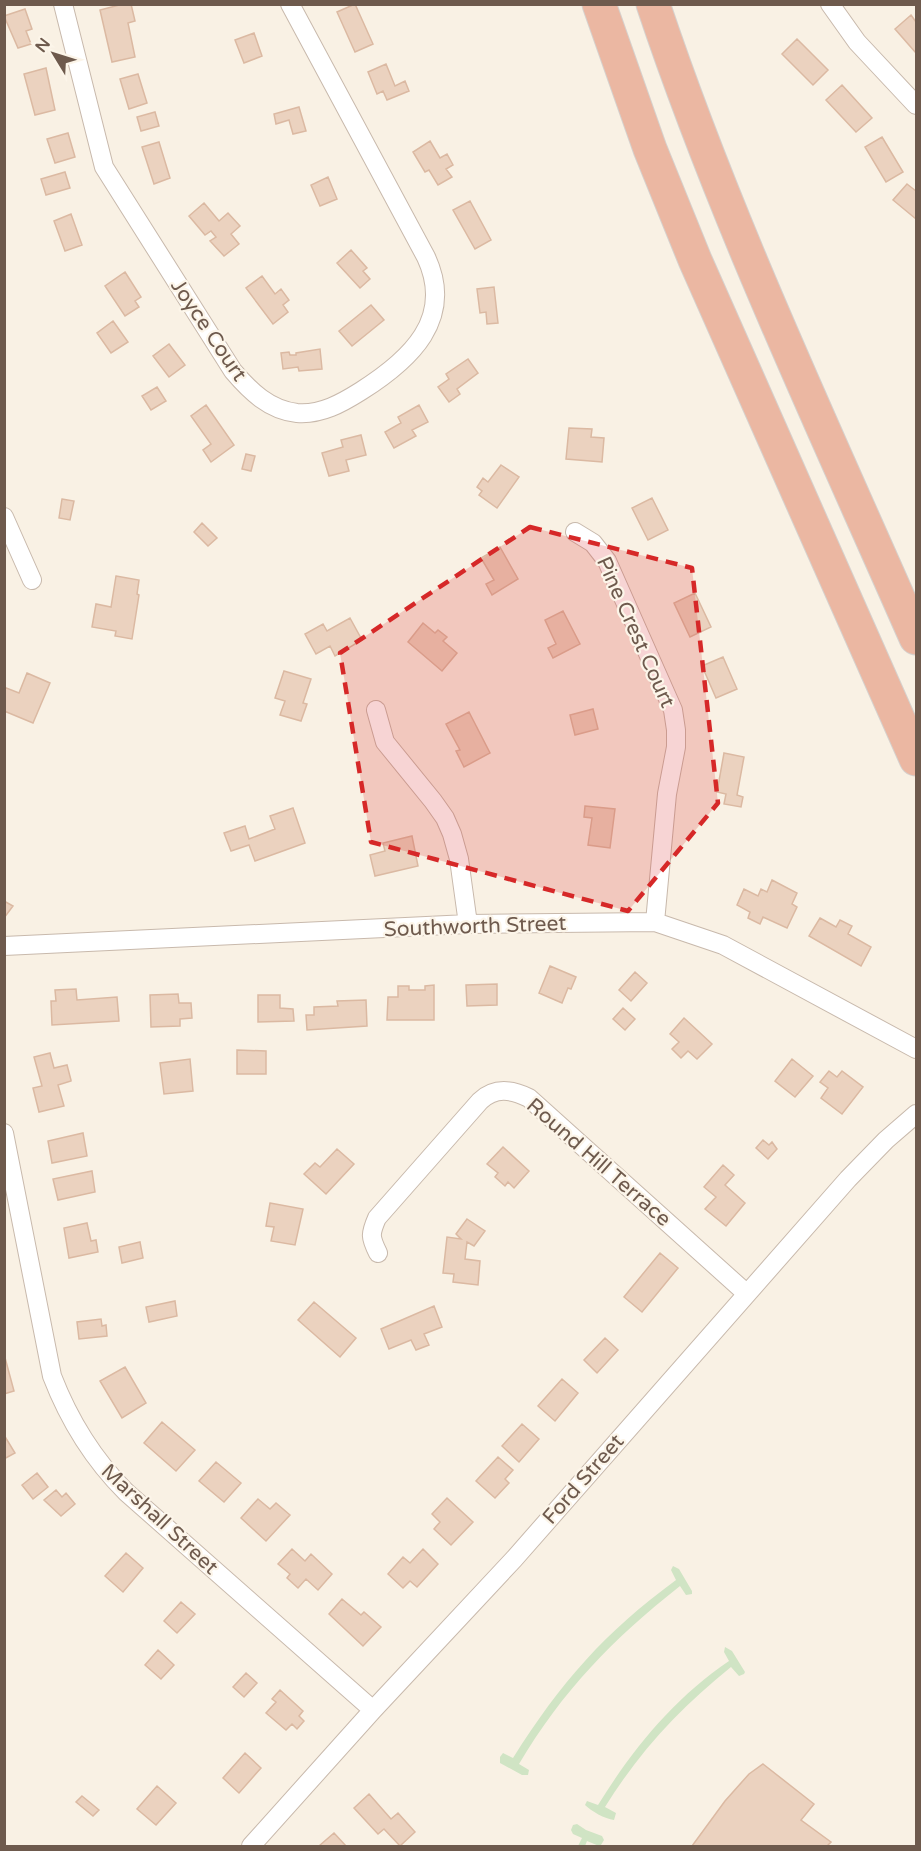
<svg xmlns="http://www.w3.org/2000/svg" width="921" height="1851" font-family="'Varela Round',sans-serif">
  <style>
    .green { fill: #d0e4c4 }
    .building { fill: #ebd2bf; stroke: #dbb9a2; stroke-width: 1.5 }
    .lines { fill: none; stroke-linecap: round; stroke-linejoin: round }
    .minor-casing { stroke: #c8b9ac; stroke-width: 20 }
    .motorway-casing { stroke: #d6d1cd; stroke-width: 35 }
    .minor { stroke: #fff; stroke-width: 18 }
    .motorway { stroke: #ebb7a2; stroke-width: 33 }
    .marked { fill: #d62828; fill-opacity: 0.2; stroke: #d62828; stroke-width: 4.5; stroke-dasharray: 12 8; stroke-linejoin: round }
    .labels { text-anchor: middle; stroke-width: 4.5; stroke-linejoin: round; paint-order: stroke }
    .street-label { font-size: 21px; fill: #6e5a4d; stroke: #fcf5e9 }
  </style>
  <rect width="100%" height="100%" fill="#f9f1e4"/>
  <!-- green -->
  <path class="green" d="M673,1566L679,1569L692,1591V1594L686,1595L680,1586C613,1639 563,1690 519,1764L529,1770L528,1775H522L500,1763V1757L503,1753L513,1758C561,1682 604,1633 676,1580L671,1570Z
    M725,1647L732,1651L745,1672L744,1674L739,1676L731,1667C681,1707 639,1752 605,1807L616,1813L614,1820C605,1819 591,1811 585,1805L587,1801L598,1805C632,1750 674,1698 729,1661L724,1652Z
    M577,1824L586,1830L602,1836L604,1840L601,1845L599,1846L587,1841L585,1846H578L582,1838L573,1834L571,1830L573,1825Z"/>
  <!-- building -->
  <path class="building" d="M123,4H131L135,21L128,23L135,57L112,62L100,10Z
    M355,4L373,44L355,52L337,12Z
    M25,9L32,29L26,31L31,44L18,48L4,16Z
    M911,15L916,22V53L895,29Z
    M254,33L262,56L244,63L235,40Z
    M797,39L828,70L813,85L782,54Z
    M386,64L395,86L405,81L409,91L387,100L383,91L377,94L368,72Z
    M46,68L55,110L35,115L24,74Z
    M138,74L147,103L129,109L120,79Z
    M842,85L872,118L856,132L826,100Z
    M299,107L306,131L293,134L289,120L276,124L274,114Z
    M155,112L159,126L141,131L137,117Z
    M68,133L75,157L55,163L47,139Z
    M882,137L903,172L886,182L865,147Z
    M430,141L440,158L447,154L453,165L446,169L452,177L438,185L429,170L425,172L413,152Z
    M159,142L170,178L154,184L142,147Z
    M65,172L70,188L46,195L41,179Z
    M328,177L337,199L320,206L311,185Z
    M907,184L916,191V219L893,200Z
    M470,201L491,240L475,249L453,210Z
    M204,203L219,221L228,213L240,226L231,234L239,244L224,256L210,241L216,237L211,231L205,235L189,216Z
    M71,214L82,245L65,251L54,221Z
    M351,250L367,268L363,271L370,279L360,288L337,263Z
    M125,272L141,297L135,301L139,307L125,316L105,286Z
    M262,276L275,294L281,289L289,300L283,305L288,312L273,324L246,288Z
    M494,287L498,323L487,324L486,312L480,313L477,289Z
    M371,305L384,320L352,346L339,331Z
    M113,321L128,342L111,353L97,333Z
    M169,344L185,365L169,377L153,356Z
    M320,349L322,369L299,371L298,367L283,369L281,353L289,352L290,355H296V353Z
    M468,359L478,373L457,389L460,394L449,402L438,387L449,379L446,374Z
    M157,387L166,401L151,410L142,396Z
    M206,405L234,445L211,462L203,450L211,444L191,416Z
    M419,405L428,422L412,430L416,436L394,448L385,432L401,423L398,417Z
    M569,428L592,429L591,437L604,438L602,462L566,459Z
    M361,435L366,455L346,460L349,471L329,476L322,453L343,447L341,440Z
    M246,454L255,456L251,471L242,469Z
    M501,465L519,477L497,508L479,495L482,491L477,487L483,478L488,482Z
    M652,498L668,530L648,540L632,508Z
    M62,499L74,501L70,520L59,518Z
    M202,523L217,538L208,546L194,532Z
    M500,547L518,579L492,595L486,584L494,580L481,558Z
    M116,576L139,580L137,594L139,595L132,639L115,636L116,631L92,627L96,604L111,607Z
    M695,593L711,627L690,637L674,603Z
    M563,611L580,644L553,658L548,648L556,644L545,620Z
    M350,618L362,640L335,656L330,646L316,654L305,634L323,624L327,631Z
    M423,623L435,633L438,630L447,637L443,641L457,653L442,671L408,642Z
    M723,657L737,689L716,698L702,666Z
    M284,671L311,679L303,703L307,704L301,721L280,715L285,701L275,698Z
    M27,673L50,683L33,723L4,711V687L19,693Z
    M593,709L598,729L575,735L570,715Z
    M469,712L490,753L464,767L456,751L460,750L446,724Z
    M724,753L744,757L737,795L743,797L741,807L724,804L726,794L717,792Z
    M585,806L615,809L610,848L588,845L592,818L584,817Z
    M293,808L305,843L255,861L249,845L231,851L224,833L245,826L249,839L275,829L270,816Z
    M412,836L418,866L375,876L370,855L385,851L383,843Z
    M772,880L797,893L792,904L797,907L787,928L763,917L760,924L748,918L750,912L737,905L744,889L758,896L761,889L767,892Z
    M4,901L13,906L4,918Z
    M820,918L836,927L840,920L852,926L848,934L871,947L861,966L809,936Z
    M550,966L576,977L571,989L568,988L562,1003L539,993Z
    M635,972L647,983L631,1001L619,990Z
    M497,984V1005L467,1006L466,985Z
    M434,985V1020H387L388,997H398V986H409V990H425V986Z
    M76,989L77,1000L117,997L119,1021L52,1025L51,1001H56L55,990Z
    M178,994L179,1003H191L192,1018L180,1019V1026L151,1027L150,995Z
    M258,995H280V1008L293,1009L294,1021L258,1022Z
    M366,1000L367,1026L307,1030L306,1015H314V1007L338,1006L337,1001Z
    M623,1008L635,1019L625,1030L613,1019Z
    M684,1018L712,1044L697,1059L688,1051L681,1058L672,1049L679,1042L670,1034Z
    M237,1050L266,1051V1074H237Z
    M50,1053L54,1068L67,1065L71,1080V1081L58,1085L64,1106L39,1112L33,1088L42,1086L34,1057Z
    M190,1059L193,1091L164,1094L160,1063Z
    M792,1059L813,1076L795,1097L775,1081Z
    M829,1071L837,1077L842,1071L863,1087L842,1114L821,1098L828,1088L820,1082Z
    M83,1133L87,1156L52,1163L48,1141Z
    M763,1140L769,1145L772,1142L777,1149L768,1159L756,1148Z
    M503,1147L529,1171L514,1188L508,1182L505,1186L495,1177L498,1173L487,1164Z
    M337,1149L354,1164L326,1194L304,1174L315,1163L320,1167Z
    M723,1165L734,1175L725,1185L745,1203L726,1226L705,1209L716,1197L704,1187Z
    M92,1171L95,1192L58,1200L53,1179Z
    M270,1203L303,1209L295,1245L271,1241L274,1227L266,1226Z
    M467,1219L485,1231L474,1246L467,1242L465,1259L480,1261L478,1285L453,1282L454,1274L443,1273L447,1237L461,1239L456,1234Z
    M87,1223L91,1241L96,1240L98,1252L69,1258L64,1228Z
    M140,1242L143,1258L122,1263L119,1247Z
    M660,1253L678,1268L642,1312L624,1297Z
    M175,1301L177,1316L149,1322L146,1307Z
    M314,1302L356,1338L340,1357L298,1320Z
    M434,1306L442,1327L424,1334L429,1345L416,1350L411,1340L389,1349L381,1329Z
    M101,1319L102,1326L106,1325L107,1336L79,1339L77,1322Z
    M605,1338L618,1350L597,1373L584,1360Z
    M4,1354L14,1391L4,1394Z
    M125,1367L146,1403L122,1418L100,1381Z
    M562,1379L578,1393L555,1421L538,1406Z
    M162,1422L195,1450L176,1471L144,1443Z
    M522,1424L539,1439L519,1462L502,1446Z
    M4,1435L15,1453L4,1459Z
    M498,1457L513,1470L505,1479L509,1483L495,1498L476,1481Z
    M216,1462L241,1483L224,1502L199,1481Z
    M37,1473L48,1487L33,1499L22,1485Z
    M56,1490L62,1497L66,1493L75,1504L61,1516L44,1500Z
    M447,1498L473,1522L451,1545L434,1529L440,1522L432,1514Z
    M258,1499L270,1509L276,1503L290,1515L266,1541L241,1518Z
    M292,1549L305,1561L311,1554L332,1574L318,1590L306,1579L298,1588L287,1578L290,1574L278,1564Z
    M423,1549L438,1564L417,1587L410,1581L403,1588L388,1574L403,1557L410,1563Z
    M126,1553L143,1568L123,1592L105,1576Z
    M342,1599L361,1615L364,1612L381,1627L363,1646L329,1614Z
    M181,1602L195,1614L177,1633L164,1621Z
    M158,1650L174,1665L161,1679L145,1665Z
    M246,1673L257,1683L244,1697L233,1687Z
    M280,1690L303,1711L299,1716L304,1721L297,1729L292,1724L286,1730L266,1713L276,1702L272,1699Z
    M245,1753L261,1768L239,1793L223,1778Z
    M763,1764L814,1804L801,1820L831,1842L827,1846H692L725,1801L749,1774Z
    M157,1786L176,1803L156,1825L137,1809Z
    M369,1794L391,1819L398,1813L415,1832L400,1846L384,1829L378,1834L354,1808Z
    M82,1796L99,1810L93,1816L76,1802Z
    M334,1833L346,1846H319Z"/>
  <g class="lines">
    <defs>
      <path id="minor" d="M63,4L104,167L233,371C250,391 269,410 297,413C321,415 342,403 361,391C410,360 455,319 426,257L290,4
        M830,4L857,42L916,105
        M4,517L32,580
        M575,532L593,543L607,561L673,710L676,730V747L667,794L655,922
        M376,710L385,742L433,801L445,818L452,834L459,859L468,924
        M4,946L468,924L655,922L723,945L916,1049
        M4,1133L52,1376C69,1420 92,1458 126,1492L373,1710
        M378,1253C370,1237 370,1234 377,1218L480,1101C495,1087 511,1089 529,1098L746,1293
        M251,1846L373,1710L514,1559L848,1179L886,1140L916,1114"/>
      <path id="motorway" d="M599,4L650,149L695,260L916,759
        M653,4C726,222 824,428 916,638"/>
    </defs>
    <!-- minor casing -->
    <use href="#minor" class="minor-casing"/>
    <!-- motorway casing -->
    <use href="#motorway" class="motorway-casing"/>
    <!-- minor -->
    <use href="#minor" class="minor"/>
    <!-- motorway -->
    <use href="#motorway" class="motorway"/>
  </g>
  <!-- marked area -->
  <path class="marked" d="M530,527L692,568L718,803L628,911L371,842L340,653Z"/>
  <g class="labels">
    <!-- street labels -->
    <g class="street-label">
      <text transform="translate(209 330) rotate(56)" y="7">Joyce Court</text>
      <text transform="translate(636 632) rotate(66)" y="7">Pine Crest Court</text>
      <text transform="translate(475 926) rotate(-2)" y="7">Southworth Street</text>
      <text transform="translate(599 1162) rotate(41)" y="7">Round Hill Terrace</text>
      <text transform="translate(583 1479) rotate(-49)" y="7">Ford Street</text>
      <text transform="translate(160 1519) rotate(43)" y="7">Marshall Street</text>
    </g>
  </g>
  <!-- border -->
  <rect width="921" height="1851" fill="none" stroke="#6e5a4d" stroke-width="12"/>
  <!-- north arrow -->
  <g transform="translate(54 54) rotate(308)" stroke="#fcf5e9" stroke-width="4.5" paint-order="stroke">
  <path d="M0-4.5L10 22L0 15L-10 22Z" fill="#6e5a4d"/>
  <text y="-9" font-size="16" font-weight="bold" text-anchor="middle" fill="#6e5a4d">N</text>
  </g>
</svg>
